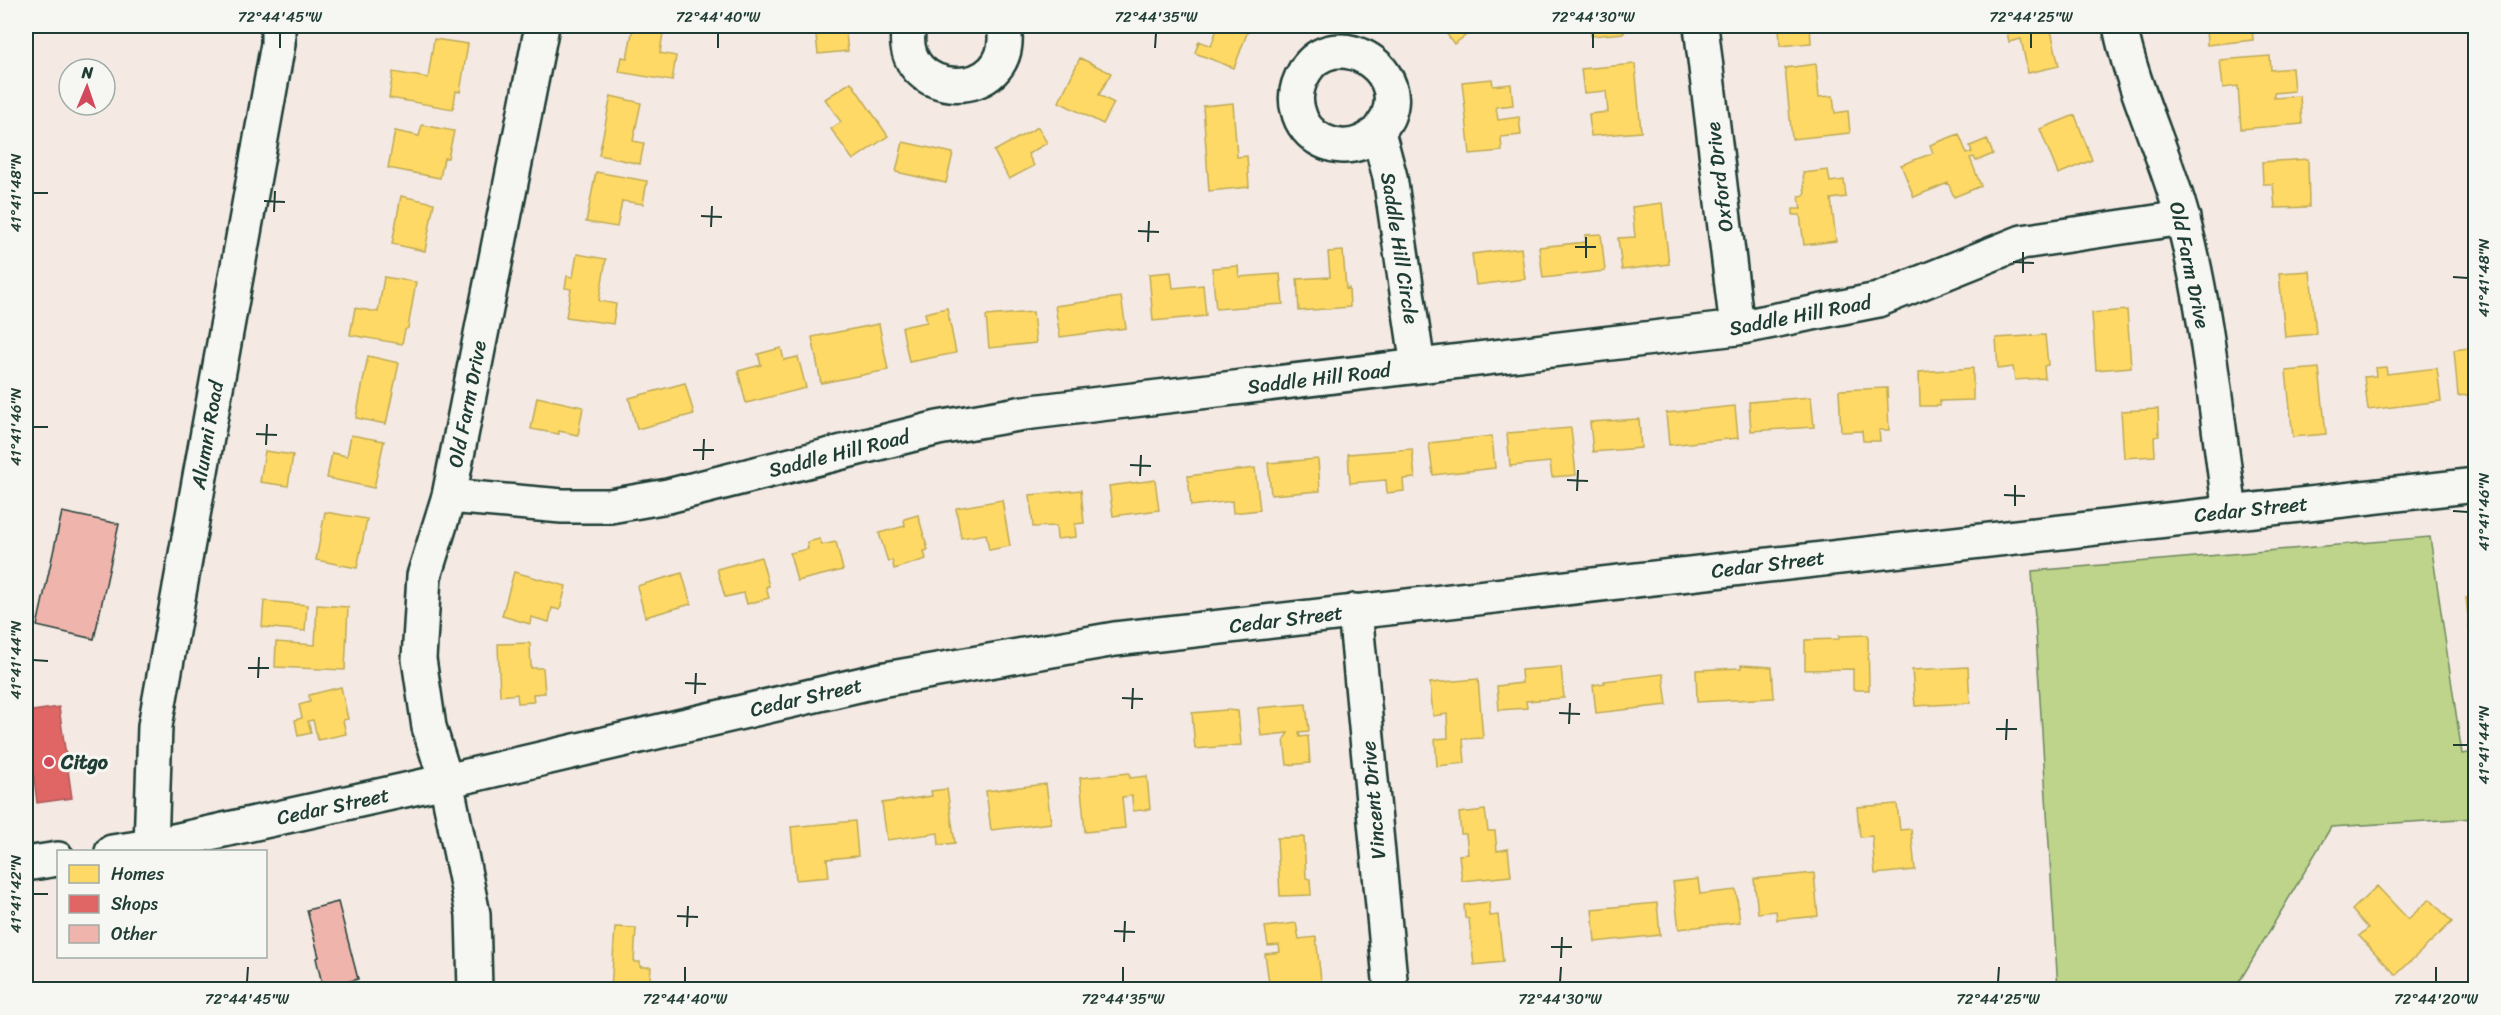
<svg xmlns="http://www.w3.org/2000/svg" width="2501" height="1015" font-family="Sriracha,sans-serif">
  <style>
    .green { fill: #bed48a; stroke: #6e885f; stroke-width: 1.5 }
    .homes { fill: #ffd966; stroke: #bcaa57; stroke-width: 1.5 }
    .shops { fill: #e06666; stroke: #a65a57; stroke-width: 1.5 }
    .building { fill: #efb5ac; stroke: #1f3d34; stroke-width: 1.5 }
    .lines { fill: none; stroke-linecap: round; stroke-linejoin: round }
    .minor-casing { stroke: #1f3d34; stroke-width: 38 }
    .major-casing { stroke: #1f3d34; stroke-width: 38 }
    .minor { stroke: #f6f6f2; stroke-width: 33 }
    .major { stroke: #f6f6f2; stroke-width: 33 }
    .ticks { fill: none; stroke: #1f3d34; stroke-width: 2 }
    .poi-dot { fill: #d1495b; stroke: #f6f6f2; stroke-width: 2 }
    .labels { text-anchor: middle; stroke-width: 6; stroke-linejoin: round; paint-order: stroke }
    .street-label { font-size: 20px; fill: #1f3d34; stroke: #f6f6f2 }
    .poi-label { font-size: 20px; font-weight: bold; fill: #1f3d34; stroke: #f6f6f2; text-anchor: start }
    .neatline { fill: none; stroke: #1f3d34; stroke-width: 2 }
    .ticks-label { font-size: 15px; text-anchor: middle; fill: #1f3d34 }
  </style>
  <rect width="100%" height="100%" fill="#f5e9e4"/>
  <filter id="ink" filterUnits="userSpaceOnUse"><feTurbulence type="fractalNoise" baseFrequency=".0167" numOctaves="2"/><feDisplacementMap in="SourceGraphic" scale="12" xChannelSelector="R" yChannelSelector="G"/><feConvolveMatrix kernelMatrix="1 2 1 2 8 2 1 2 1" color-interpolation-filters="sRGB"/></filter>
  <g filter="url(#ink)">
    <!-- green -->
    <path class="green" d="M2430,537L2462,754L2475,752V818L2331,827L2235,989H2058L2032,571Z"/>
    <!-- homes -->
    <path class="homes" d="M815,26H845L848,51L818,54Z
      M1218,26L1249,28L1234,68L1195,53L1199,41L1211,46Z
      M1441,26H1479L1454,44Z
      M1590,26H1624V33L1591,36Z
      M1779,26H1810L1811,43L1780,46Z
      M2006,26H2050L2059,66L2028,73L2021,39L2009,42Z
      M2206,26H2252L2253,40L2207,45Z
      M633,28L663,33L660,53L676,56L672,81L619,72L622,57L627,58Z
      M434,39L468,44L460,92L456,91L453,109L389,98L393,72L428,78Z
      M2270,56L2271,70L2292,68L2294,91L2274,93V98L2300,96L2302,124L2241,129L2238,86L2223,88L2220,60Z
      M1080,58L1111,73L1099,95L1114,103L1103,124L1059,102Z
      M1635,64L1641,132L1591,136L1589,114L1608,112L1606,91L1584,93L1581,69Z
      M1816,64L1819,97L1833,96L1835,113L1848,111L1850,133L1792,139L1785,68Z
      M1492,79L1493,86L1511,84L1513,105L1496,107L1498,120L1519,117L1521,135L1501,137L1502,151L1470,154L1462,82Z
      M851,82L888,136L853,160L831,129L841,122L825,99Z
      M611,96L641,103L633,141L644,143L640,164L599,155Z
      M1233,103L1237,157L1247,156L1249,187L1209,191L1203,106Z
      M2075,115L2092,160L2058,174L2040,129Z
      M422,125L454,131L448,158H444L440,178L388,168L395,131L419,136Z
      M1038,127L1047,143L1028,154L1034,166L1009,179L994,151Z
      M1959,134L1967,154L1972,152L1970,146L1987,139L1993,154L1976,161L1974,157L1970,158L1981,186L1954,197L1948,183L1914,197L1901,165L1933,153L1930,145Z
      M903,142L953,153L946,183L896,172Z
      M2308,159L2309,207L2275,208L2273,184H2263L2262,162Z
      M1828,170L1830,182L1844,180L1846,197L1831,199L1836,241L1804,245L1800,215H1793V209H1801L1799,196L1805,195L1803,173Z
      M596,172L647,181L643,204L622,201L617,227L586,222Z
      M401,196L434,203L425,251L392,244Z
      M1662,203L1669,264L1622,270L1618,238L1635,237L1632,207Z
      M1601,234L1605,271L1543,278L1539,247L1586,242L1585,235Z
      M1521,248L1525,279L1476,285L1472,254Z
      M1343,251L1346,289L1349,288L1350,307L1299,311L1297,279L1330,277L1328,252Z
      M577,254L606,259L599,301L616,304L613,324L566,317L571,289L565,288L567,276L573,277Z
      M1238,266L1239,277L1280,274L1283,304L1216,309L1212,268Z
      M2310,271L2316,334L2285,337L2279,273Z
      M1171,272L1173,288L1203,285L1206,316L1153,321L1149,274Z
      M384,277L416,282L408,328L405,330L402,344L350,335L355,308L378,312Z
      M1121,297L1126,328L1060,337L1055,306Z
      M947,308L956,353L909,362L902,327L927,322L925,313Z
      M2127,310L2131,367L2096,370L2092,313Z
      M1033,312L1036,343L989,348L986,316Z
      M879,324L888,370L821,383L812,337Z
      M2045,335L2048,365L2044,366L2045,378L2015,380L2013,367L1998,369L1996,338Z
      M2476,347V394L2458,396L2454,350Z
      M781,348L784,360L798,357L806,388L746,403L738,371L761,365L758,354Z
      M368,356L399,363L386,424L356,418Z
      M2386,367L2387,374L2437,368L2441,401L2368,410L2364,377L2376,376L2375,368Z
      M1973,368V400L1940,401V406H1920L1919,372Z
      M2319,368L2326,434L2293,437L2286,371Z
      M685,383L694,414L637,429L629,398Z
      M1887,388L1889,430H1879L1880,441H1863L1862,431L1841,432L1839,390Z
      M537,397L583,407L578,435L559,431V434L531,429Z
      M1811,397L1814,427L1751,431L1749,402Z
      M1735,406L1738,438L1669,445L1666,413Z
      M2158,409L2159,436L2154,437L2155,456L2124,458L2121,411Z
      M1639,419L1641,448L1593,452L1590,422Z
      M1571,428L1576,475L1552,477L1550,462L1510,466L1507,433Z
      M351,435L384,441L374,488L327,478L332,453L347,456Z
      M1492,436L1495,468L1433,475L1429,443Z
      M1412,449L1415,478L1403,479L1404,491L1387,493L1386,480L1350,483L1348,454Z
      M265,451L293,455L288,486L260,482Z
      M1318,459L1320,491L1271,495L1268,463Z
      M1255,468L1260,510L1233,513L1232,501L1191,506L1188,476Z
      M1155,480L1159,510L1113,516L1109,486Z
      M1081,490L1084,523L1075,524L1076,537L1057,539L1056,526L1033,527L1030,495Z
      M1002,500L1010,546L989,550L986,534L961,538L956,508Z
      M325,512L367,519L357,568L316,560Z
      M918,515L928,550L924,551L926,559L894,569L892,560L888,562L879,533L905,526L904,519Z
      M820,539L822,545L836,542L843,570L797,581L790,553L808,549L807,542Z
      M761,557L769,586L766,587L769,598L747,604L744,593L725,597L717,569Z
      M514,572L566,586L560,610L552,608L549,622L531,617L530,624L502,616Z
      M682,573L691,604L645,617L637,586Z
      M2476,597V634H2470L2466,598Z
      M264,601L307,605L305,631L262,627Z
      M317,605L348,607L345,670L275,667L276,642L315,645Z
      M1868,635L1869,690H1853V669L1805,670V640L1839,639V636Z
      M530,643L531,668H543L545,693L533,694L534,702L518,703L517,694L500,696L498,644Z
      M1741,665L1772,667L1774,698L1697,702L1696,670L1741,668Z
      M1561,667L1564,698L1526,701L1527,708L1499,710L1497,686L1522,683L1521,670Z
      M1968,667L1970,703L1915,706L1912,670Z
      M1663,674L1667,705L1596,713L1593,685L1605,683L1604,681Z
      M1478,679L1483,738L1463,739L1465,763L1437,766L1435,739L1448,738L1447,714L1433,716L1430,683Z
      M341,687L348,719L343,720L346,734L318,740L313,720L308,721L311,733L298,736L295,720L302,718L299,705L310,702L309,695Z
      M1306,704L1309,731L1299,732L1300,737L1308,736L1310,763L1287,765L1284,739L1288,733L1261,736L1258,708Z
      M1226,710L1238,711L1241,745L1195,749L1192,713Z
      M1129,773L1130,778L1147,776L1150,809L1133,811L1132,796L1122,797L1125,828L1085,832L1080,778Z
      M1046,784L1051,823L991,830L986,791Z
      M947,789L955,843L939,845L938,833L887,840L882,803L932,796L931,791Z
      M1897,804L1900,830L1911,829L1915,870L1875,874L1872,836L1860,837L1857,807Z
      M1485,810L1488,831H1495L1497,851L1508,849L1511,876L1462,881L1459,855L1468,854L1466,834H1461L1459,813Z
      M855,821L858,856L827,859L829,877L796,880L791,827Z
      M1304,837L1306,878L1310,879L1311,895L1280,896L1277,838Z
      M1814,873L1818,916L1777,920L1776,911L1758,913L1754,879Z
      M1698,879L1700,894L1736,890L1740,922L1679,929L1673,882Z
      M2377,886L2408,919L2430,899L2452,922L2396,975L2359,936L2368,928L2352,910Z
      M1489,902L1490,916L1498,915L1503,962L1474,965L1469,919L1465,918L1464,905Z
      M1657,903L1660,935L1595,942L1592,909Z
      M1296,923L1299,939L1316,937L1322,989L1270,990L1265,954L1280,952L1279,945L1268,946L1265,927Z
      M615,927L636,928L634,962H640V967H651L649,990H611Z"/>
    <!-- shops -->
    <path class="shops" d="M59,707L72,798L37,803L26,712Z"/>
    <!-- building -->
    <path class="building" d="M62,512L119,524L94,639L37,626Z
      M338,902L358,979L323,988L316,958L319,957L307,910Z"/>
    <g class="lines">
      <defs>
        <path id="minor" d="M909,26C893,102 1018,106 1004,26
          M1701,26L1737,328
          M2120,26C2133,92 2166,154 2183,220C2208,314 2216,414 2230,511
          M1378,132C1373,135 1368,140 1363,142C1336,154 1304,138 1298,110C1294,96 1297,84 1305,71C1334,25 1408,66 1388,116C1386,121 1381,127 1378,132L1390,177L1418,366
          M449,496L562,506H610L668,496L938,428L1024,413L1737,328L1878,300L2022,242L2183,218
          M1355,611L1391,990
          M151,846L155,726L278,44V26
          M475,990L473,914L446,781L429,727L419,659L424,576L449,496L542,26"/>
        <path id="major" d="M112,852L151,846L446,781L880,680L1115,639L2476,485
          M26,864L58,859"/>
      </defs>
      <!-- minor casing -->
      <use href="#minor" class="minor-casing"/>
      <!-- major casing -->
      <use href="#major" class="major-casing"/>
      <!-- minor -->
      <use href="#minor" class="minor"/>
      <!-- major -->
      <use href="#major" class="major"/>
    </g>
  </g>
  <!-- ticks -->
  <path class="ticks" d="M280,48V33M718,48V33M1155,48L1156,33M1593,48V33M2031,48V33M33,193H48M264,201L285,202M274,212L275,191M701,216L722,217M711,227L712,206M1138,231L1159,232M1148,242L1149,221M1575,247H1596M1586,258V237M2013,262L2034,263M2023,273V252M2453,277L2468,278M33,427H48M256,434L277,435M266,445L267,424M693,450H714M703,460L704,439M1130,465L1151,466M1140,476L1141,455M1567,480L1588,481M1577,491L1578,470M2004,495L2025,496M2015,506V485M2453,511L2468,512M33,660L48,661M248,668H269M258,678L259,657M685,683L706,684M695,694L696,673M1122,698L1143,699M1132,709L1133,688M1559,713L1580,714M1569,724L1570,703M1996,729H2017M2006,740L2007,719M2453,745H2468M33,894H48M677,916L698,917M687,927L688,906M1114,931L1135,932M1124,942L1125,921M1551,947H1572M1561,958L1562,937M247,982L248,967M685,982V967M1123,982V967M1560,982L1561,967M1998,982L1999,967M2436,982V967"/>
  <!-- markers -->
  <circle class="poi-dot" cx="49" cy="762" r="6"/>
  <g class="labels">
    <!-- street labels -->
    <g class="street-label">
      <text transform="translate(1719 177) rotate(-97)" y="7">Oxford Drive</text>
      <text transform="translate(1400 248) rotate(81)" y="7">Saddle Hill Circle</text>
      <text transform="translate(2190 265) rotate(78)" y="7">Old Farm Drive</text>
      <text transform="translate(1800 315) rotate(-11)" y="7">Saddle Hill Road</text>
      <text transform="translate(1319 378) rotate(-7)" y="7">Saddle Hill Road</text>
      <text transform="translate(467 404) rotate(-79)" y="7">Old Farm Drive</text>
      <text transform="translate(207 435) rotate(-80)" y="7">Alumni Road</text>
      <text transform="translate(839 453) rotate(-14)" y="7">Saddle Hill Road</text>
      <text transform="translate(2251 509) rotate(-6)" y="7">Cedar Street</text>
      <text transform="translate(1768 564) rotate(-7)" y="7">Cedar Street</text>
      <text transform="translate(1286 619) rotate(-7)" y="7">Cedar Street</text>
      <text transform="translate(806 697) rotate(-13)" y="7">Cedar Street</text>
      <text transform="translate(1373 800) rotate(-95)" y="7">Vincent Drive</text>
      <text transform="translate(333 806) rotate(-12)" y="7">Cedar Street</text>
    </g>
    <!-- poi labels -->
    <g class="poi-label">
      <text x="61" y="769">Citgo</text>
    </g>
  </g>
  <!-- margin -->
  <rect width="2501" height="1015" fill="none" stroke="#f6f6f2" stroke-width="66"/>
  <!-- legend -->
  <rect x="57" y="850" width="210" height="108" fill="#f6f6f2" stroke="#a0aca6" stroke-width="1.5"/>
  <rect x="69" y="865" width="30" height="18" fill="#ffd966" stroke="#a0aca6" stroke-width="1.5"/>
  <text x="111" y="880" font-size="18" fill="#1f3d34">Homes</text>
  <rect x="69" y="895" width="30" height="18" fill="#e06666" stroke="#a0aca6" stroke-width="1.5"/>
  <text x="111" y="910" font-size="18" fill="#1f3d34">Shops</text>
  <rect x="69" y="925" width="30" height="18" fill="#efb5ac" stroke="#a0aca6" stroke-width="1.5"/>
  <text x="111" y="940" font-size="18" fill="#1f3d34">Other</text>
  <!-- north arrow -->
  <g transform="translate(87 87) rotate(2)"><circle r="28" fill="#f6f6f2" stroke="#a0aca6" stroke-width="1.5"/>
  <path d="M0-4.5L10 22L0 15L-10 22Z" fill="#d1495b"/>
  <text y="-9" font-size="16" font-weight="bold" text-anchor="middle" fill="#1f3d34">N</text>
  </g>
  <rect x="33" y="33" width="2435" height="949" class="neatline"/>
  <g class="ticks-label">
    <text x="280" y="22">72°44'45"W</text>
    <text x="718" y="22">72°44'40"W</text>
    <text x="1156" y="22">72°44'35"W</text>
    <text x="1593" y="22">72°44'30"W</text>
    <text x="2031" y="22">72°44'25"W</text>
    <text transform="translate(16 193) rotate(-90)" y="5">41°41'48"N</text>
    <text transform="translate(2484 278) rotate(-90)" y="5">41°41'48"N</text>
    <text transform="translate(16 427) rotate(-90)" y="5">41°41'46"N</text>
    <text transform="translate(2484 512) rotate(-90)" y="5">41°41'46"N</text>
    <text transform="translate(16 660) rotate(-90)" y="5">41°41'44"N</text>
    <text transform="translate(2484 745) rotate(-90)" y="5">41°41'44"N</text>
    <text transform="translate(16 894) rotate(-90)" y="5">41°41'42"N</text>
    <text x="247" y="1004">72°44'45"W</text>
    <text x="685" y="1004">72°44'40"W</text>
    <text x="1123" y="1004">72°44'35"W</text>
    <text x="1560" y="1004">72°44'30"W</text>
    <text x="1998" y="1004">72°44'25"W</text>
    <text x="2436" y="1004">72°44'20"W</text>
  </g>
</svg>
